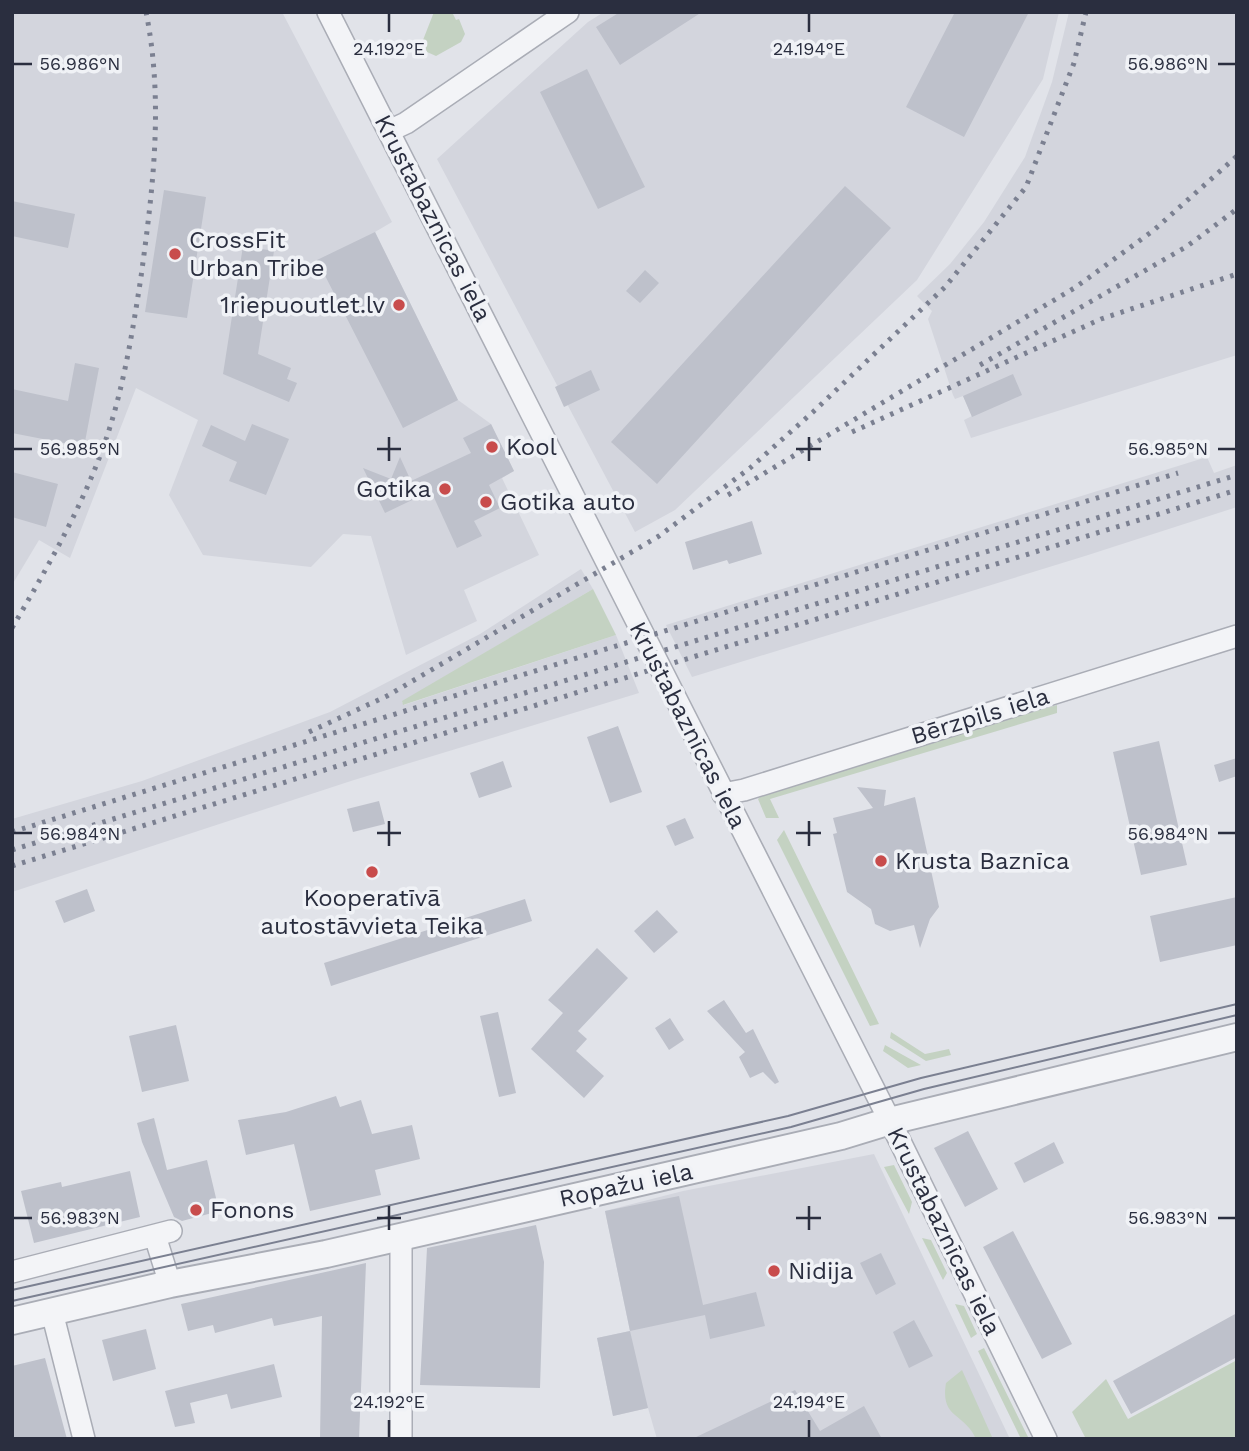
<svg xmlns="http://www.w3.org/2000/svg" width="1249" height="1451" font-family="'Work Sans',sans-serif">
  <style>
    .built { fill: #d3d5dd }
    .green { fill: #c4d2c2 }
    .building { fill: #bec1cb }
    .lines { fill: none; stroke-linecap: round; stroke-linejoin: round }
    .minor-casing { stroke: #aaadb6; stroke-width: 24 }
    .tertiary-casing { stroke: #aaadb6; stroke-width: 30 }
    .minor { stroke: #f3f4f7; stroke-width: 21 }
    .tertiary { stroke: #f3f4f7; stroke-width: 26 }
    .tram { stroke: #7b8091; stroke-width: 2 }
    .rail { stroke: #7b8091; stroke-width: 5; stroke-dasharray: 3.5 7; stroke-linecap: butt }
    .ticks { fill: none; stroke: #2a2e3f; stroke-width: 2.5 }
    .poi-dot { fill: #c84c4c; stroke: #f0f2f6; stroke-width: 2.5 }
    .labels { text-anchor: middle; stroke-width: 7; stroke-linejoin: round; paint-order: stroke }
    .street-label { font-size: 24px; fill: #2a2e3f; stroke: #f0f2f6 }
    .poi-label { font-size: 24px; fill: #2a2e3f; stroke: #f0f2f6; text-anchor: start }
    .ticks-label { font-size: 18px; text-anchor: middle; fill: #2a2e3f; stroke: #f0f2f6; stroke-width: 7; stroke-linejoin: round; paint-order: stroke }
  </style>
  <rect width="100%" height="100%" fill="#e1e3e9"/>
  <!-- built -->
  <path class="built" d="M12,12H282L392,222L375,232L458,400L491,424L514,471L502,478L539,555L464,590L477,621L406,655L371,536L343,534L311,567L203,555L169,495L198,420L136,388L70,558L39,540L12,585Z
    M604,12H1059L1043,79L917,280L675,510L635,532L437,159L588,22Z
    M1069,12H1237V355L971,438L964,420L972,416L963,396L955,399L953,395L928,319L932,311L917,296L950,264L984,222L1025,157L1052,82Z
    M1207,457L1214,473L1237,465V507L1085,556L692,677L666,625Z
    M581,569L593,589L402,702L404,705L616,635L639,693L354,780L12,892V819L142,781L330,712L480,634Z
    M874,1154L1010,1439H657L648,1408L613,1416L597,1338L630,1331L605,1211L683,1191Z"/>
  <!-- green -->
  <path class="green" d="M434,12H452L456,20L459,19L465,34L461,42L436,56L427,52L423,40Z
    M593,589L616,635L403,705L402,701Z
    M1057,705V713L770,799L779,818H766L758,799L768,788Z
    M784,830L879,1024L870,1026L777,840Z
    M891,1032L925,1054L949,1049L951,1055L926,1061L890,1038Z
    M885,1045L921,1065L908,1068L883,1051Z
    M894,1165L912,1202L909,1214L884,1167Z
    M922,1238L931,1240L947,1273L943,1280Z
    M955,1304L964,1306L977,1334L971,1338Z
    M984,1348L1029,1439H1021L978,1351Z
    M1237,1360V1439H1086L1072,1412L1106,1379L1128,1419Z
    M962,1370L993,1439H976C964,1412 940,1419 946,1383Z"/>
  <!-- building -->
  <path class="building" d="M620,12H702L620,65L596,27Z
    M955,12H1029L964,137L906,107Z
    M587,69L645,187L598,209L540,92Z
    M845,186L891,228L657,484L611,442Z
    M164,190L206,197L187,318L145,312Z
    M12,201L75,214L68,248L12,236Z
    M375,232L458,400L403,428L317,260Z
    M243,246L274,251L258,354L291,368L287,379L297,383L289,402L223,374Z
    M645,270L659,283L640,303L626,291Z
    M75,363L99,368L84,447L12,433V389L68,401Z
    M591,370L600,390L564,407L555,387Z
    M1013,374L1022,395L972,417L963,396Z
    M252,424L289,439L266,495L229,481L237,462L202,446L211,425L245,441Z
    M491,424L514,471L489,485L500,508L474,521L482,536L457,548L431,491L385,513L363,468L391,479L400,457L411,481L471,453L463,438Z
    M12,472L58,484L46,527L12,517Z
    M752,521L762,554L729,564L727,560L693,570L685,542Z
    M618,726L642,792L610,803L587,737Z
    M1159,741L1187,865L1141,875L1113,752Z
    M1237,758V776L1219,782L1214,765Z
    M503,761L512,787L479,798L470,773Z
    M857,787L886,790L884,806L915,797L939,907L930,919L920,948L914,925L890,931L875,924L871,909L847,892L833,834L837,833L833,818L873,808Z
    M379,801L385,824L353,832L347,809Z
    M685,818L694,838L675,846L666,826Z
    M87,889L95,911L64,923L55,901Z
    M1237,897V945L1160,962L1150,916Z
    M525,899L532,921L331,986L324,963Z
    M657,910L678,932L654,953L634,931Z
    M597,948L628,978L578,1031L587,1039L576,1051L604,1076L584,1098L531,1049L563,1013L548,1000Z
    M724,1000L746,1033L753,1029L779,1082L775,1084L763,1072L750,1078L739,1057L745,1052L707,1011Z
    M498,1012L516,1093L499,1097L480,1016Z
    M670,1018L684,1040L669,1050L655,1028Z
    M176,1025L189,1081L142,1092L129,1036Z
    M336,1096L340,1107L361,1100L372,1134L412,1125L420,1159L375,1170L381,1195L310,1211L294,1144L246,1155L238,1120L286,1112Z
    M154,1118L167,1170L207,1160L216,1198L217,1208L212,1213L182,1221L174,1217L142,1142L137,1123Z
    M968,1131L998,1189L965,1207L934,1148Z
    M1054,1142L1064,1163L1024,1183L1014,1163Z
    M130,1171L140,1217L34,1243L21,1191L61,1182L62,1187Z
    M679,1196L703,1305L756,1292L765,1326L710,1339L705,1315L630,1331L605,1211Z
    M536,1225L544,1262L540,1388L420,1385L427,1248Z
    M1013,1231L1072,1344L1042,1359L983,1247Z
    M881,1253L896,1284L876,1295L860,1263Z
    M366,1263L359,1439H320L322,1316L274,1326L272,1318L215,1333L213,1325L188,1331L181,1304Z
    M1237,1313V1357L1131,1414L1113,1381Z
    M914,1320L933,1356L909,1368L893,1332Z
    M146,1329L156,1369L113,1381L102,1340Z
    M630,1331L648,1408L613,1416L597,1338Z
    M45,1358L67,1439H12V1366Z
    M274,1364L282,1397L231,1409L227,1394L190,1403L195,1423L175,1427L165,1391Z
    M795,1390L820,1431L864,1406L882,1439H692Z"/>
  <g class="lines">
    <defs>
      <path id="minor" d="M328,12L890,1121L1046,1439
        M389,131L406,123L568,12
        M723,794L744,790L1237,636
        M155,1236L170,1284
        M401,1236V1439
        M12,1272L171,1231
        M52,1312L84,1439"/>
      <path id="tertiary" d="M12,1321L170,1284L326,1254L841,1136L890,1121L1237,1037"/>
    </defs>
    <!-- minor casing -->
    <use href="#minor" class="minor-casing"/>
    <!-- tertiary casing -->
    <use href="#tertiary" class="tertiary-casing"/>
    <!-- minor -->
    <use href="#minor" class="minor"/>
    <!-- tertiary -->
    <use href="#tertiary" class="tertiary"/>
    <!-- tram -->
    <path class="tram" d="M12,1290L788,1116L921,1078L1237,1004
      M12,1301L791,1127L924,1089L1237,1015"/>
    <!-- rail -->
    <path class="rail" d="M980,365L1186,247L1237,209
      M852,432L1101,319L1237,274
      M728,495L1076,287L1154,230L1237,156
      M12,628C46,570 80,511 103,448C123,392 132,335 141,277C153,188 164,102 146,12
      M309,732L387,696L659,536L750,468L813,412L945,287L1026,187L1074,63L1086,12
      M12,832L1178,473
      M12,850L1237,475
      M12,866L1237,490"/>
  </g>
  <!-- ticks -->
  <path class="ticks" d="M389,14V32M809,14V32M14,64H32M1218,64H1235M389,437V461M809,437V461M14,449H32M377,449H401M796,449H821M1218,449H1235M389,821V846M809,821V846M14,833H32M377,833H401M796,833H821M1218,833H1235M389,1206V1230M809,1206V1230M14,1218H32M377,1218H401M796,1218H821M1218,1218H1235M389,1420V1437M809,1420V1437"/>
  <!-- markers -->
  <g class="poi-dot">
    <circle cx="175" cy="254" r="7"/>
    <circle cx="399" cy="305" r="7"/>
    <circle cx="492" cy="447" r="7"/>
    <circle cx="445" cy="489" r="7"/>
    <circle cx="486" cy="502" r="7"/>
    <circle cx="881" cy="861" r="7"/>
    <circle cx="372" cy="872" r="7"/>
    <circle cx="196" cy="1210" r="7"/>
    <circle cx="774" cy="1271" r="7"/>
  </g>
  <g class="labels">
    <!-- street labels -->
    <g class="street-label">
      <text transform="translate(433 218) rotate(63)" y="8">Krustabaznīcas iela</text>
      <text transform="translate(980 716) rotate(-17)" y="8">Bērzpils iela</text>
      <text transform="translate(688 725) rotate(63)" y="8">Krustabaznīcas iela</text>
      <text transform="translate(626 1185) rotate(-12)" y="8">Ropažu iela</text>
      <text transform="translate(944 1231) rotate(64)" y="8">Krustabaznīcas iela</text>
    </g>
    <!-- poi labels -->
    <g class="poi-label">
      <text x="189" y="248">CrossFit<tspan x="189" dy="28">Urban Tribe</tspan></text>
      <text x="385" y="313" text-anchor="end">1riepuoutlet.lv</text>
      <text x="506" y="455">Kool</text>
      <text x="431" y="497" text-anchor="end">Gotika</text>
      <text x="500" y="510">Gotika auto</text>
      <text x="895" y="869">Krusta Baznīca</text>
      <text x="372" y="906" text-anchor="middle">Kooperatīvā<tspan x="372" dy="28">autostāvvieta Teika</tspan></text>
      <text x="210" y="1218">Fonons</text>
      <text x="788" y="1279">Nidija</text>
    </g>
  </g>
  <g class="ticks-label">
    <text x="389" y="55">24.192°E</text>
    <text x="809" y="55">24.194°E</text>
    <text x="80" y="70">56.986°N</text>
    <text x="1168" y="70">56.986°N</text>
    <text x="80" y="455">56.985°N</text>
    <text x="1168" y="455">56.985°N</text>
    <text x="80" y="840">56.984°N</text>
    <text x="1168" y="840">56.984°N</text>
    <text x="80" y="1224">56.983°N</text>
    <text x="1168" y="1224">56.983°N</text>
    <text x="389" y="1408">24.192°E</text>
    <text x="809" y="1408">24.194°E</text>
  </g>
  <!-- border -->
  <rect width="1249" height="1451" fill="none" stroke="#2a2e3f" stroke-width="28"/>
</svg>
